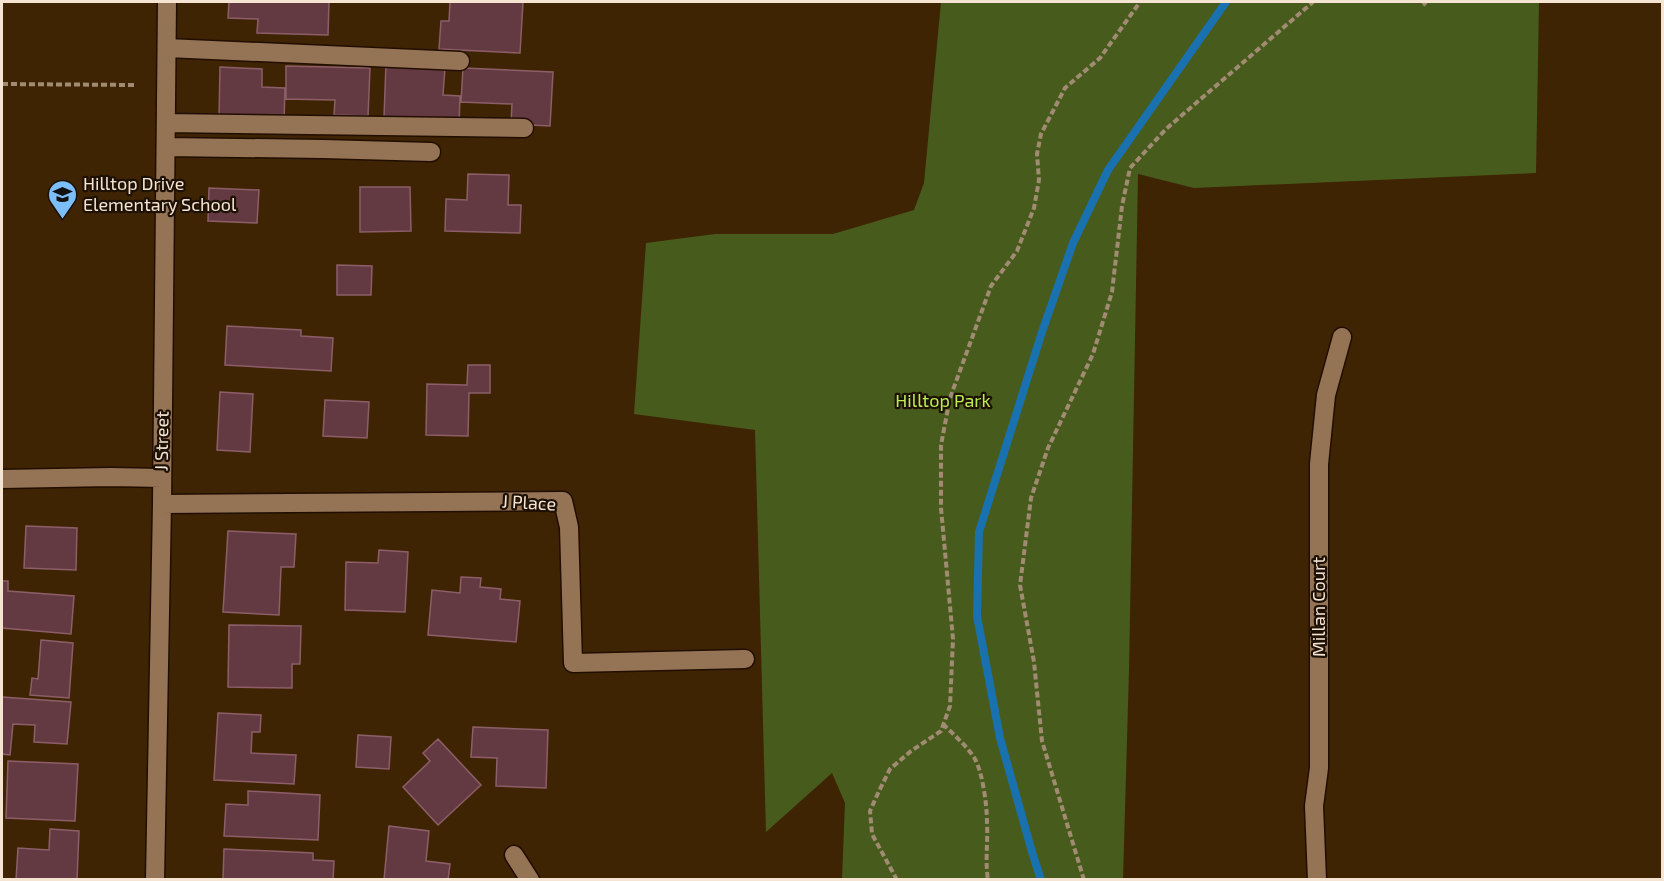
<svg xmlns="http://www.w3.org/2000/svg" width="1664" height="881" font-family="'Exo 2',sans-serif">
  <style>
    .green { fill: #475c1c }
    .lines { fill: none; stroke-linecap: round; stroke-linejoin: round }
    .stream { stroke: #1a71af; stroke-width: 8 }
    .building { fill: #633942; stroke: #8c5f68; stroke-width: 1.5 }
    .minor-casing { stroke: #220e00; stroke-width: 21 }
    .path { stroke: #a18b73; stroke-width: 4; stroke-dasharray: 6 3; stroke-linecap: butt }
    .minor { stroke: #947454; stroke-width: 18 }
    .labels { text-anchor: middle; stroke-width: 4.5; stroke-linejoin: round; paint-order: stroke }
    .poi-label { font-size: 18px; fill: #f6e4d3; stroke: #1d1105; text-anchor: start }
    .park-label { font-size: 18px; fill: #baec53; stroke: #1d1105 }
    .street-label { font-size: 18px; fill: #f6e4d3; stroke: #1d1105 }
  </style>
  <rect width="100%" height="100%" fill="#3f2404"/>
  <!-- green -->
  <path class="green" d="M941,2H1539L1536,173L1194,188L1138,174L1129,670L1123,879H842L845,803L832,773L766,832L755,430L634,414L646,243L715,234H833L914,210L924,183Z"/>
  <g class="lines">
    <!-- stream -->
    <path class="stream" d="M1041,880L1032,852L1000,738L977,616L979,532L1042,332L1073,243L1108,170L1226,2"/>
  </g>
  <!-- building -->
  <path class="building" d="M229,2H329L328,35L257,33L258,19L228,18Z
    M450,2H523L520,53L439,49L441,21H449Z
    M386,64L445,67L443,95L460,96L459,125L384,117Z
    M286,66L370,68L368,116L334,115L335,100L286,99Z
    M220,67L262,69V87L285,88L284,120L219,119Z
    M463,68L553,72L550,126L511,124L512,104L461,102Z
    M468,174L509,175L508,205H521L520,233L445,231L446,199L467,200Z
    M360,187H410L411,231L360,232Z
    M209,188L259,190L257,223L208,221Z
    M337,265L372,266L371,295H337Z
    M227,326L301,330V336L333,338L331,371L225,365Z
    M468,365H490V393H469L468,436L426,435L427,384L467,385Z
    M220,392L253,394L250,452L217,450Z
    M325,400L369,402L367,438L323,436Z
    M26,526L77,528L76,570L24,568Z
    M228,531L296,534L294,567H281L279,615L223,612Z
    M379,550L408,552L405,612L345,610L346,562L378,563Z
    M461,577L481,578L480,587L501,589L500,599L520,601L516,642L428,635L432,590L460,593Z
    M2,581H8V591L74,596L71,634L2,628Z
    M229,625L301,626L300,664H292V688L228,687Z
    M41,640L73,643L69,698L30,695L32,678L38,679Z
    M2,697L71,702L67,744L34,742L35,725L13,724L10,755L2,754Z
    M218,713L261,715L260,732H252L251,753L296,755L294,784L214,780Z
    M473,727L548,730L546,788L496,786L497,758L471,757Z
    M358,735L391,737L389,769L356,767Z
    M438,739L481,785L438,825L403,787L430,761L423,753Z
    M8,761L78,764L75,821L6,818Z
    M248,791L320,795L318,840L224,836L226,804L248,805Z
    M389,826L429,831L426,861L450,864L448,880H384Z
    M50,829L79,831L77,880H16L18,848L49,850Z
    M224,849L313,853V860L334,861L333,880H223Z"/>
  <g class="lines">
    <defs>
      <path id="minor" d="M167,48L460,61
        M166,123L524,128
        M166,147L323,149L431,152
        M2,479L111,477L162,478
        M162,504L563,501L569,527L573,663L745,659
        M514,855L530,880
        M155,880L162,504L167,2
        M1317,880L1314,806L1319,768V464L1326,395L1342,337"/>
    </defs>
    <!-- minor casing -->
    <use href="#minor" class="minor-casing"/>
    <!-- path -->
    <path class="path" d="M1423,5L1426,2
      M2,84L134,85
      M943,724C954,735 967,746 975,759C983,774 987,806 987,823C988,842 985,861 988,880
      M897,880L872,834L870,811L879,791L890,769L911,751L941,731L950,706L953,639L941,508V445L950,398L991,286L1017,251L1034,208L1039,180L1037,154L1041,134L1065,88L1100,58L1140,2
      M1084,880L1042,741L1034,662L1020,585L1031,498L1048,448L1093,354L1112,292L1122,206L1130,168L1166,129L1313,2"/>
    <!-- minor -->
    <use href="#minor" class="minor"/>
  </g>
  <!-- icons -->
  <defs>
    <symbol id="school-pin" viewBox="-11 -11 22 30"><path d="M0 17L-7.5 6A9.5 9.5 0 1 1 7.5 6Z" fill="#7bbef8" stroke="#1d1105"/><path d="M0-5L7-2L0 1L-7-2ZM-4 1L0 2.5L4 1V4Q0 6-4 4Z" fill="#111"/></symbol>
  </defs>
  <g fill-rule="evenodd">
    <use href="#school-pin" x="46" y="178" width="33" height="45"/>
  </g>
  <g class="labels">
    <!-- poi labels -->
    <g class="poi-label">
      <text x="83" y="190">Hilltop Drive<tspan x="83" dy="21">Elementary School</tspan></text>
    </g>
    <!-- park labels -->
    <g class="park-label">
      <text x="943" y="407">Hilltop Park</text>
    </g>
    <!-- street labels -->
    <g class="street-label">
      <text transform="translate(162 441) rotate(-89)" y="6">J Street</text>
      <text transform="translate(529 503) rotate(3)" y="6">J Place</text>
      <text transform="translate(1319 607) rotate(-90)" y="6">Millan Court</text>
    </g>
  </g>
  <!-- border -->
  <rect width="1664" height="881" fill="none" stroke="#f6e4d3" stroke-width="6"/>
</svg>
